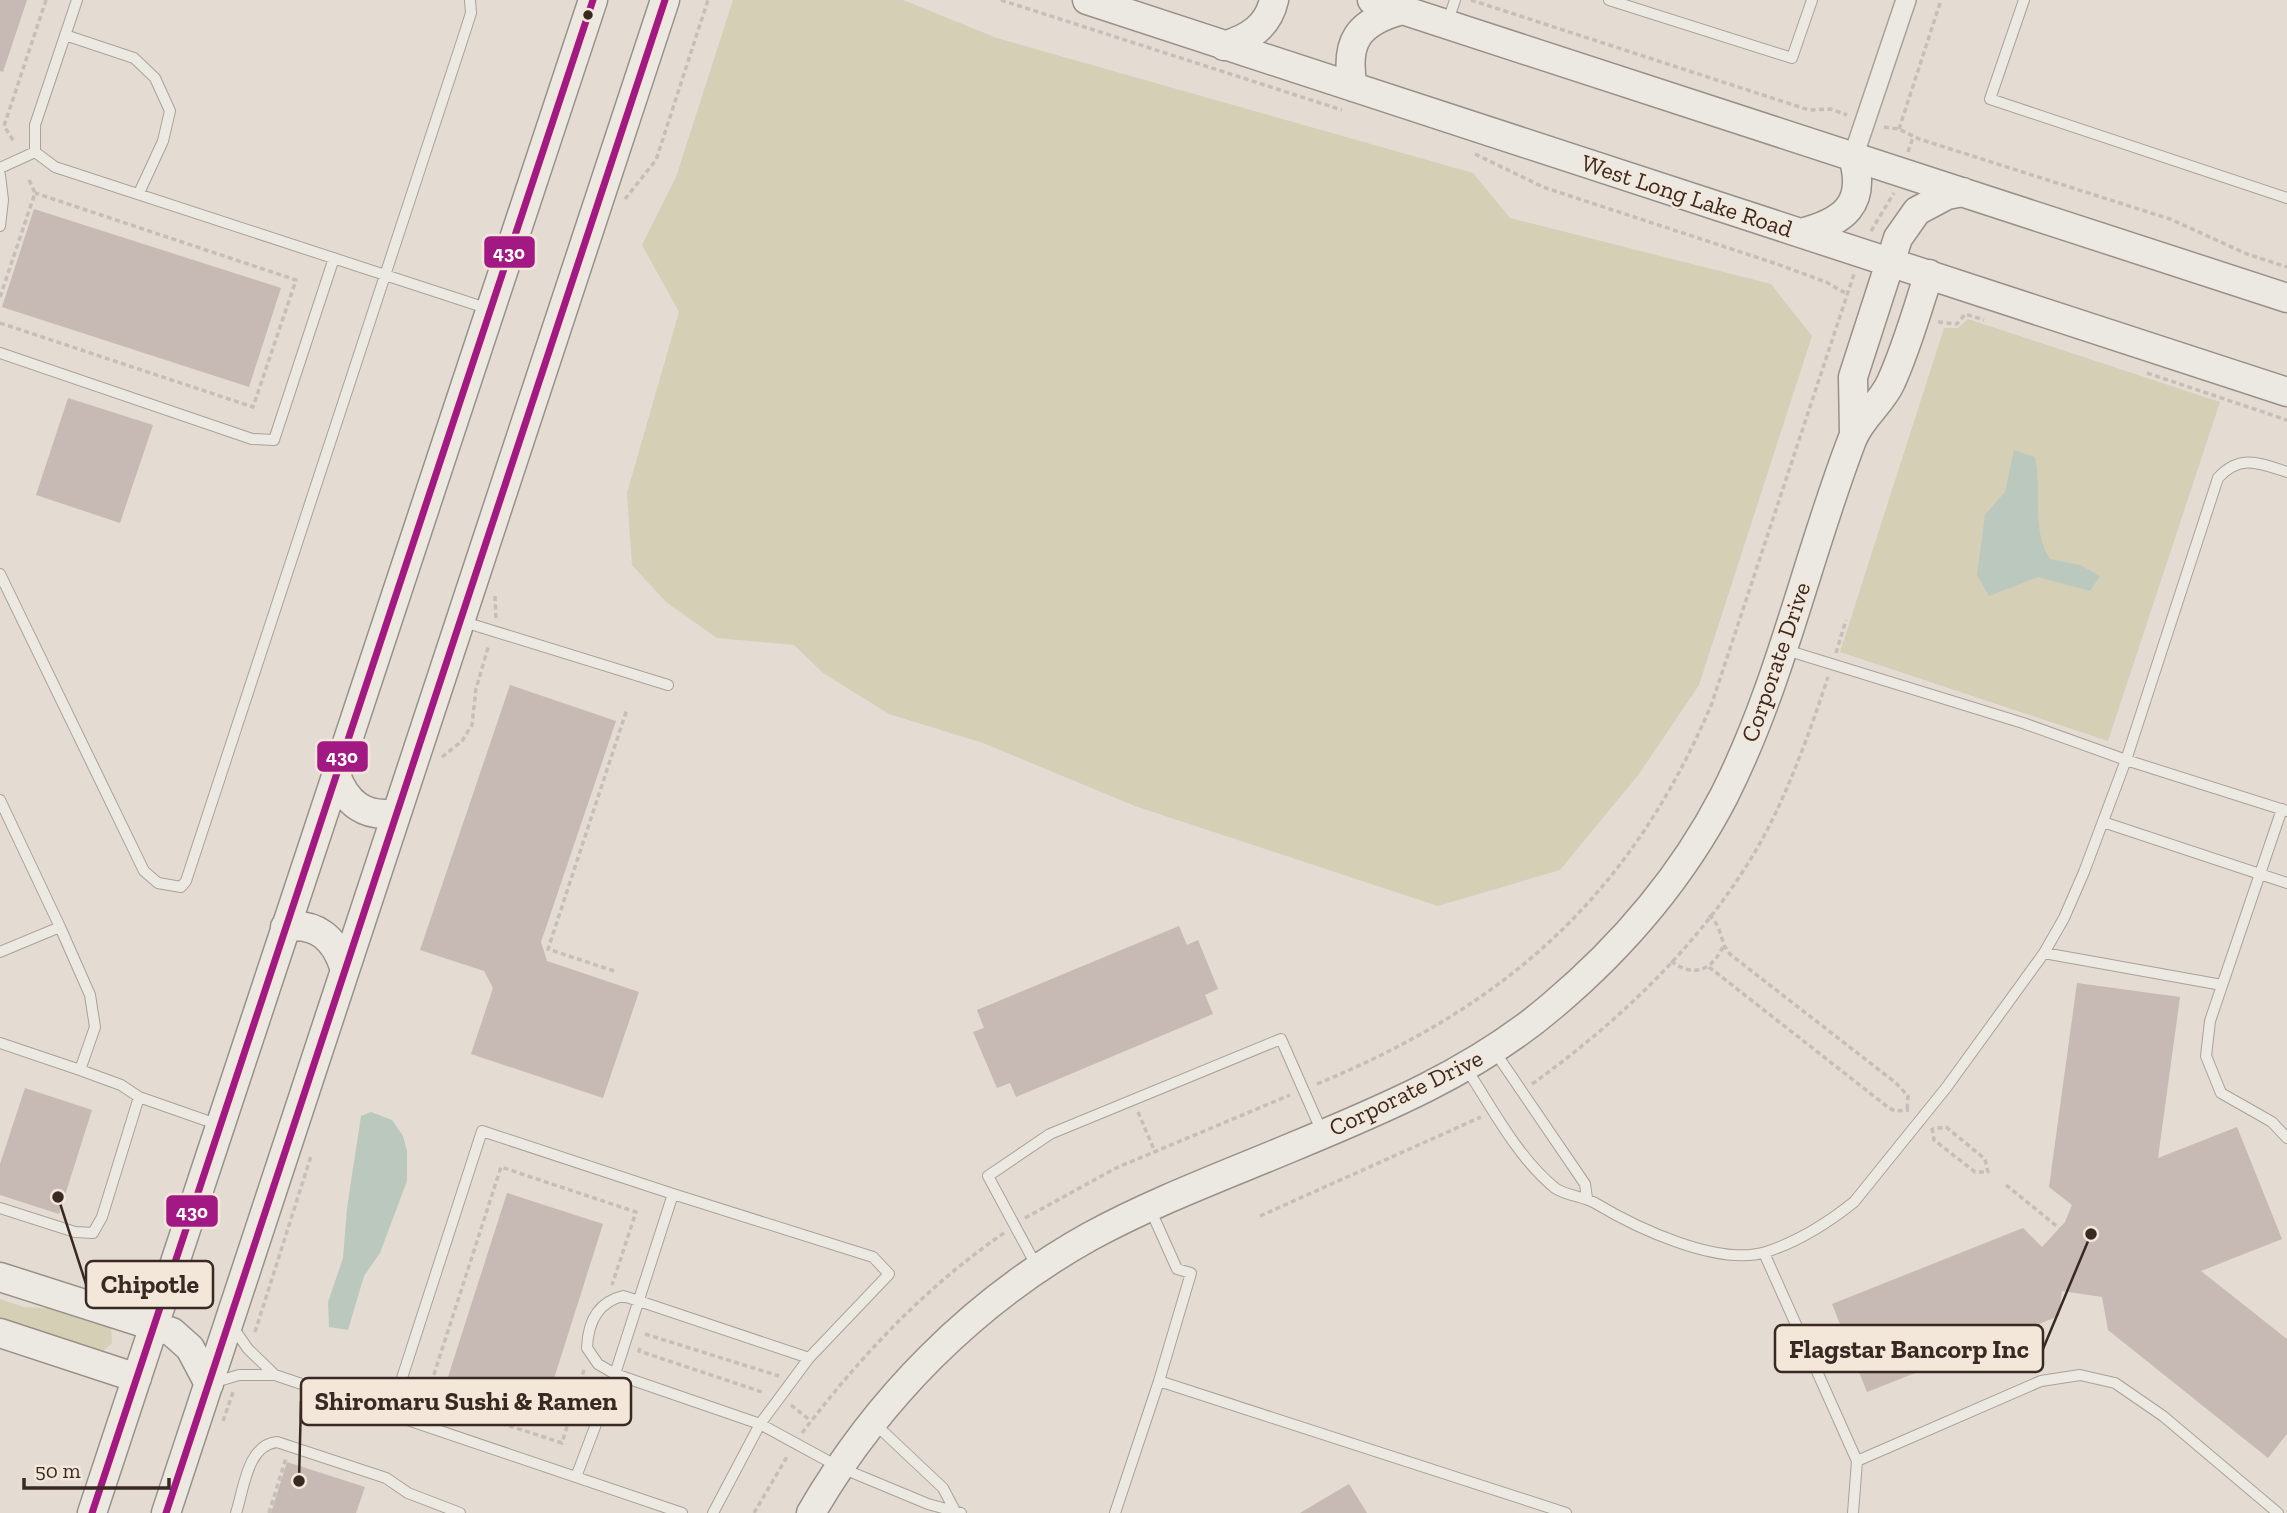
<svg xmlns="http://www.w3.org/2000/svg" width="2287" height="1513" font-family="'Zilla Slab',serif">
  <style>
    .green { fill: #d5cfb6 }
    .water { fill: #bbc8be }
    .building { fill: #c7b9b3 }
    .lines { fill: none; stroke-linecap: round; stroke-linejoin: round }
    .lane-casing { stroke: #aaa19a; stroke-width: 12 }
    .street-casing { stroke: #aaa19a; stroke-width: 22 }
    .secondary-casing { stroke: #99908a; stroke-width: 31 }
    .path { stroke: #c5beb9; stroke-width: 3.5; stroke-dasharray: 5 3.5; stroke-linecap: butt }
    .lane { stroke: #ece8e2; stroke-width: 10 }
    .street { stroke: #ece8e2; stroke-width: 19 }
    .secondary { stroke: #ece8e2; stroke-width: 28 }
    .bus-1-casing { stroke: #f3e7d9; stroke-width: 12 }
    .bus-1 { stroke: #a31984; stroke-width: 7 }
    .bus-dot { fill: #382922; stroke: #f3e7d9; stroke-width: 2.5 }
    .labels { text-anchor: middle; stroke-width: 5; stroke-linejoin: round; paint-order: stroke }
    .street-label { font-size: 24px; fill: #382922; stroke: #f3e7d9 }
    .leader { fill: none; stroke: #382922; stroke-width: 2.5 }
    .callout-dot { fill: #382922; stroke: #f3e7d9; stroke-width: 2.5 }
    .callout { fill: #f3e7d9; stroke: #382922; stroke-width: 2.5 }
    .callout-label { font-size: 26px; text-anchor: middle; font-weight: bold; fill: #382922 }
    .line-badge { stroke: #f3e7d9; stroke-width: 2.5 }
    .badge-label { font-size: 19px; text-anchor: middle; font-weight: bold; fill: #fff }
  </style>
  <rect width="100%" height="100%" fill="#e4dbd2"/>
  <!-- green -->
  <path class="green" d="M733,0H903L997,38L1473,173L1510,218L1771,284L1812,336L1699,685L1639,774L1560,870L1438,906L1135,806L983,743L889,714L823,673L794,645L717,638L666,602L632,565L627,493L679,312L642,245L676,177Z
    M1968,319L2220,402L2108,741L1840,652L1944,328H1958Z
    M0,1299L24,1307L66,1309L111,1327L112,1343L101,1353L0,1323Z"/>
  <!-- water -->
  <path class="water" d="M2014,450L2035,457C2042,490 2031,531 2050,559L2080,565L2100,576L2090,591L2038,577L1989,596L1977,575L1985,515L2005,492Z
    M371,1112L392,1120L403,1136L407,1151V1181L380,1253L364,1276L348,1330L329,1327L328,1302L343,1258L347,1208L361,1116Z"/>
  <!-- building -->
  <path class="building" d="M0,0H27L3,72L0,71Z
    M34,209L281,288L249,387L2,307Z
    M68,398L153,425L120,523L36,495Z
    M510,685L616,721L541,942L547,961L639,992L603,1098L471,1054L493,988L484,971L420,950Z
    M1179,926L1187,945L1198,940L1218,989L1205,995L1213,1014L1016,1097L1010,1083L997,1088L973,1032L984,1028L977,1010Z
    M2077,983L2180,997L2158,1158L2237,1127L2282,1239L2201,1271L2287,1339V1434L2268,1458L2108,1330L2102,1297L2062,1291L2059,1316L1867,1392L1832,1304L2023,1228L2042,1247L2065,1222L2072,1205L2049,1187Z
    M25,1088L92,1110L59,1214L0,1195V1164Z
    M507,1193L603,1224L545,1407L448,1377Z
    M287,1462L365,1487L356,1513H271Z
    M1349,1484L1367,1513H1300L1337,1491Z"/>
  <g class="lines">
    <defs>
      <path id="lane" d="M77,0L35,125V152L55,167L489,309
        M1609,0L1792,58L1812,0
        M2024,0L1990,99L2287,198
        M1448,21L1455,0
        M65,35L134,58L155,78L170,111L163,141L139,193
        M0,168L35,152
        M0,175L3,200L0,226
        M0,353L252,439L274,440L334,258
        M2287,472C2259,463 2240,454 2218,478L2126,760L2287,811
        M0,574L144,871L158,883L181,887L186,881L463,38L471,13L470,0
        M461,621L668,685
        M0,800L60,927L0,952
        M2282,809L2210,1021L2206,1056L2221,1093L2272,1122L2287,1138
        M2103,822L2287,883
        M60,927L90,995L95,1027L80,1070
        M2044,953L2222,985
        M0,1043L80,1070L121,1085L139,1097L219,1125
        M1495,1052L1585,1184L1587,1198
        M1466,1068C1492,1108 1518,1158 1555,1188C1566,1196 1583,1196 1595,1203C1635,1227 1718,1267 1766,1252C1797,1242 1829,1222 1854,1202L1946,1088L2044,953L2064,918L2084,872L2126,760L2023,723L1786,650
        M673,1194L873,1257L889,1274L809,1358
        M0,1208L75,1232L93,1233L102,1217L139,1097
        M1151,1211L1177,1269L1191,1273L1159,1381L1566,1513
        M1764,1253L1857,1461L2041,1381L2080,1375L2115,1383L2163,1416L2278,1513
        M1036,1265L988,1176L1050,1134L1281,1039L1322,1132
        M623,1296L639,1301L809,1358L760,1424L615,1374L598,1364L587,1348C588,1322 598,1302 623,1296Z
        M232,1326L248,1349L275,1375
        M212,1383L239,1375H275L682,1513
        M390,1415L482,1131L673,1194L615,1374L576,1477
        M874,1423L943,1488L954,1509
        M236,1513C244,1489 247,1445 277,1442L386,1478L408,1493L460,1513
        M713,1513L760,1424L839,1467L928,1504L961,1513
        M1115,1513L1159,1381
        M1853,1513L1857,1461"/>
      <path id="street" d="M1853,157L1906,0"/>
      <path id="secondary" d="M1087,0L2287,392
        M1372,0L2287,298
        M1224,46C1249,38 1268,27 1274,0
        M1353,87C1344,42 1358,22 1402,10
        M1801,233C1844,222 1867,204 1853,157
        M1854,433L1853,377L1898,238L1917,211L1947,195L1963,192
        M336,775C346,803 365,818 396,813
        M285,927C317,922 335,939 344,967
        M0,1277L172,1332L190,1348L209,1384
        M0,1333L137,1378
        M92,1513L593,0
        M166,1513L665,0
        M811,1513C877,1399 973,1302 1089,1237C1153,1202 1223,1176 1290,1148C1382,1110 1476,1071 1552,1006C1622,947 1682,877 1724,796C1781,683 1807,557 1852,440C1860,418 1882,403 1891,382C1907,347 1917,310 1929,274"/>
    </defs>
    <!-- lane casing -->
    <use href="#lane" class="lane-casing"/>
    <!-- street casing -->
    <use href="#street" class="street-casing"/>
    <!-- secondary casing -->
    <use href="#secondary" class="secondary-casing"/>
    <!-- path -->
    <path class="path" d="M1001,0L1342,110
      M1471,0L1809,110L1831,109L1847,115
      M1884,127L1899,129L1919,139L2170,219L2247,254L2287,267
      M1899,129L1941,0
      M13,140L4,126L46,0
      M1908,152L1913,137
      M1475,154L1543,187L1774,263L1826,282L1847,294
      M625,199L656,160L708,0
      M1871,231L1894,193
      M0,297L35,193L29,180
      M1938,322L1957,324L1965,314L1984,320
      M0,323L253,407L296,280L35,193
      M2147,373L2287,420
      M495,596L496,619
      M1836,653L1846,620
      M442,757L462,741L472,725L476,689L489,644
      M1709,915C1725,930 1718,942 1731,955L1896,1083L1908,1096L1907,1109
      M1671,961C1693,978 1711,971 1723,947
      M1709,967L1889,1108L1895,1111L1909,1110
      M614,971L548,949L627,709
      M1317,1084C1508,1005 1631,895 1712,703L1854,274
      M1532,1084C1623,1019 1710,935 1764,836C1791,785 1810,731 1828,677
      M1138,1112L1155,1152
      M1932,1128L1934,1140L1975,1172H1988L1985,1159L1946,1127L1933,1129
      M2006,1185L2059,1228
      M1260,1216L1481,1117
      M1025,1218L1116,1168L1290,1095
      M255,1332L311,1156
      M645,1334L779,1376
      M640,1348L639,1351L765,1393
      M412,1394L562,1443L584,1370
      M426,1399L501,1167L636,1212L612,1285
      M791,1405L811,1421
      M223,1421L233,1392
      M802,1433C860,1357 925,1287 1004,1233
      M269,1513L286,1458
      M754,1513L788,1455"/>
    <!-- lane -->
    <use href="#lane" class="lane"/>
    <!-- street -->
    <use href="#street" class="street"/>
    <!-- secondary -->
    <use href="#secondary" class="secondary"/>
    <defs>
      <path id="bus-1" d="M92,1513L593,0
        M166,1513L665,0"/>
    </defs>
    <!-- bus-1 casing -->
    <use href="#bus-1" class="bus-1-casing"/>
    <!-- bus-1 -->
    <use href="#bus-1" class="bus-1"/>
  </g>
  <!-- markers -->
  <circle class="bus-dot" cx="588" cy="15" r="6"/>
  <g class="labels">
    <!-- street labels -->
    <g class="street-label">
      <text transform="translate(1687 196) rotate(18)" y="8">West Long Lake Road</text>
      <text transform="translate(1776 662) rotate(-71)" y="8">Corporate Drive</text>
      <text transform="translate(1406 1093) rotate(-26)" y="8">Corporate Drive</text>
    </g>
  </g>
  <!-- callouts -->
  <path class="leader" d="M58 1197L86 1284M2091 1234L2043 1349M299 1481L301 1401"/>
  <g class="callout-dot">
    <circle cx="58" cy="1197" r="7"/>
    <circle cx="2091" cy="1234" r="7"/>
    <circle cx="299" cy="1481" r="7"/>
  </g>
  <g class="callout">
    <rect x="86" y="1261" width="127" height="47" rx="7"/>
    <rect x="1775" y="1325" width="268" height="47" rx="7"/>
    <rect x="301" y="1378" width="330" height="47" rx="7"/>
  </g>
  <g class="callout-label">
    <text x="150" y="1293">Chipotle</text>
    <text x="1909" y="1358">Flagstar Bancorp Inc</text>
    <text x="466" y="1410">Shiromaru Sushi &amp; Ramen</text>
  </g>
  <g class="line-badge">
    <rect x="483" y="235" width="53" height="34" rx="7" fill="#a31984"/>
    <rect x="316" y="740" width="53" height="33" rx="7" fill="#a31984"/>
    <rect x="165" y="1194" width="54" height="34" rx="7" fill="#a31984"/>
  </g>
  <g class="badge-label">
    <text x="509" y="259">430</text>
    <text x="342" y="763">430</text>
    <text x="192" y="1218">430</text>
  </g>
  <!-- scale -->
  <path d="M24 1478v10h145v-10" fill="none" stroke="#382922" stroke-width="3.5"/>
  <text x="35" y="1478" font-size="21" fill="#382922" stroke="#f3e7d9" stroke-width="5" paint-order="stroke">50 m</text>
</svg>
